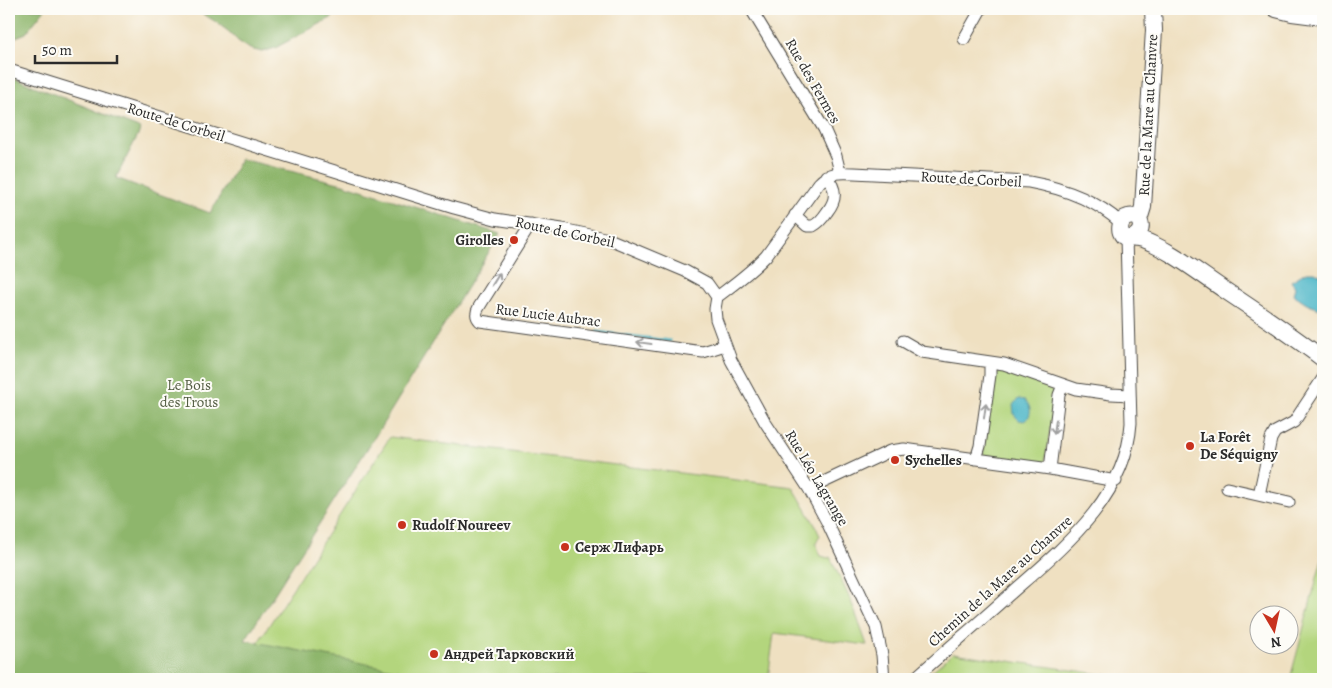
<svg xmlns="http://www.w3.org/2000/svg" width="1332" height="688" font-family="Alegreya,serif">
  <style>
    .green { fill: #b3d57d; stroke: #6f8054 }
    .forest { fill: #8eb66c; stroke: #5c704c }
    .water { fill: #4bb6c7; stroke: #3b7079 }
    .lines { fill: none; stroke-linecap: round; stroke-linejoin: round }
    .stream { stroke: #4bb6c7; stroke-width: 3 }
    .street-casing { stroke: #484642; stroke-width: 13 }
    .secondary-casing { stroke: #484642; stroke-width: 18 }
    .street { stroke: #fff; stroke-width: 11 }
    .secondary { stroke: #fff; stroke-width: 16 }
    .oneway { stroke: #a0a0a0 }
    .poi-dot { fill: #c8321e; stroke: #fdfcf7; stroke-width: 2 }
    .labels { text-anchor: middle; stroke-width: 4; stroke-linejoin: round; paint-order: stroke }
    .street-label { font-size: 15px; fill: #2b2b2b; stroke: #fdfcf7 }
    .poi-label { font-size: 15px; font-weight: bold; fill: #2b2b2b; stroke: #fdfcf7; text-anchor: start }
    .park-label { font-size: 15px; fill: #545e44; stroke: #fdfcf7 }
  </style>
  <rect width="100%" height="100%" fill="#fdfcf7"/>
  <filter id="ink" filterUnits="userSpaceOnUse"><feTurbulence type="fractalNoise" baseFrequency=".02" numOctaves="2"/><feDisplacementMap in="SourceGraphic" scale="10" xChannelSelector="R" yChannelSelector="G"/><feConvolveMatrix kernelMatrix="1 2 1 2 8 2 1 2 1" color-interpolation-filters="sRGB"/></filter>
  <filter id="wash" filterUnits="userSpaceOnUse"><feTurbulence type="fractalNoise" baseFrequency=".0096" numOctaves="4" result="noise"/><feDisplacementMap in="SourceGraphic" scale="20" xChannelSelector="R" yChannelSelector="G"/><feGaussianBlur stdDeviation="1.12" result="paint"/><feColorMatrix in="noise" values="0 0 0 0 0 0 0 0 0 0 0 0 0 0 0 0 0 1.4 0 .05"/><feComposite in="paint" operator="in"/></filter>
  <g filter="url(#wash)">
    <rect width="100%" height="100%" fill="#efe0c1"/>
    <!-- green -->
    <path class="green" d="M995,369L1056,389L1045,463L983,455Z
      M390,437L793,487L814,523L820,536L818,538L816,544L821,556L828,558L830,557L851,601L867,645L774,633L768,679H443L257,644Z
      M1323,555V679H1290Z
      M953,653L1134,679H923Z"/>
    <!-- forest -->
    <path class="forest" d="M16,9H45L26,33L9,40V29Z
      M198,9H340L333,17L275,48L262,52L250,49L238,41L228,31L213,20L199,12Z
      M9,76L141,129L116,178L210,213L241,159L343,184L500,234L376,435L245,640L443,679H9Z"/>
    <!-- water -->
    <path class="water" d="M1306,272H1315L1323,276V310L1311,306L1293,294L1295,287L1291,281Z
      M1018,399L1025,400C1031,406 1033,416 1024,421L1019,420L1014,415L1013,405Z"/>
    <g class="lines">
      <!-- stream -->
      <path class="stream" d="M597,332L670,341"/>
    </g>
  </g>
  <g filter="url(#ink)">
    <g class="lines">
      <defs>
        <path id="street" d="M751,9L824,129L836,156L840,172
          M964,39L981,9
          M9,70L454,208L495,219L562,229L609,239L685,271L707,283L717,297
          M795,215L807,226H813C819,223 823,218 827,212C837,199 837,189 826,176
          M531,224L479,307C476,312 475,316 480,321L703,352L725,345
          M717,297C734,284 751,272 766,256L819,183C829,172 840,172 854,173L1029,182C1062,188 1096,200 1121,223
          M717,297L715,309L716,319L731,360L765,422L809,489L827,522L876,627L882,655L884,679
          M903,341L922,352L1004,364L1076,389L1111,394L1130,395
          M976,459L980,446L990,375V362
          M1050,469L1059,395L1063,385
          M1227,488L1289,502
          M809,489L890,451L904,449L1050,469L1116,481
          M1259,495L1271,439L1275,432L1294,422L1323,378
          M914,679C945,651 977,624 1008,596C1061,549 1126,499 1131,423L1126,237"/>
        <path id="secondary" d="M1276,9L1292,13L1323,17
          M1139,220L1143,207L1154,30L1153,9
          M1132,238C1147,232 1141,213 1128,217C1120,219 1118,230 1123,236C1127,239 1134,238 1138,239C1146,240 1165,250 1173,255C1191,266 1208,279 1226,291C1259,313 1292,335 1323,359"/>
      </defs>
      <!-- street casing -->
      <use href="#street" class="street-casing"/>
      <!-- secondary casing -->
      <use href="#secondary" class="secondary-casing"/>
      <!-- street -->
      <use href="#street" class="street"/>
      <!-- secondary -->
      <use href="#secondary" class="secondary"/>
    </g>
    <!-- one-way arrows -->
    <defs><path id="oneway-shaft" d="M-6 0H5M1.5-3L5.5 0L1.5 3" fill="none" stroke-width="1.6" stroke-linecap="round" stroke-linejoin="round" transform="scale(1.25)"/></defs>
    <g class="oneway">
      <use href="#oneway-shaft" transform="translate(496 279) rotate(-58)"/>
      <use href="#oneway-shaft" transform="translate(644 343) rotate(-172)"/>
      <use href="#oneway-shaft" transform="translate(985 411) rotate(-82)"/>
      <use href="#oneway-shaft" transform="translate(1055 427) rotate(98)"/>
    </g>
  </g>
  <!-- markers -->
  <g class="poi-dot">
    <circle cx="514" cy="240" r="5"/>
    <circle cx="1190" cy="446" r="5"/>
    <circle cx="895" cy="460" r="5"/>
    <circle cx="402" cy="525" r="5"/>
    <circle cx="565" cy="547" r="5"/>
    <circle cx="434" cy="654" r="5"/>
  </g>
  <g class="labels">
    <!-- street labels -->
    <g class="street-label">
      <text transform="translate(813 81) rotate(60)" y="5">Rue des Fermes</text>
      <text transform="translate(1148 115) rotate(-87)" y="5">Rue de la Mare au Chanvre</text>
      <text transform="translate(176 122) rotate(17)" y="5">Route de Corbeil</text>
      <text transform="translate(971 179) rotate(3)" y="5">Route de Corbeil</text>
      <text transform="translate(565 232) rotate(12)" y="5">Route de Corbeil</text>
      <text transform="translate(548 315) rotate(7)" y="5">Rue Lucie Aubrac</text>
      <text transform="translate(817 478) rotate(59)" y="5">Rue Léo Lagrange</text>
      <text transform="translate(1000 581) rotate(-42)" y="5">Chemin de la Mare au Chanvre</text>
    </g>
    <!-- poi labels -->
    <g class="poi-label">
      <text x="504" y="245" text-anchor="end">Girolles</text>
      <text x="1200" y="442">La Forêt<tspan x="1200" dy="17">De Séquigny</tspan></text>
      <text x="905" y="465">Sychelles</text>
      <text x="412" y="530">Rudolf Noureev</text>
      <text x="575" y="552">Серж Лифарь</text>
      <text x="444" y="659">Андрей Тарковский</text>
    </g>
    <!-- park labels -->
    <g class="park-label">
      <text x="189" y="390">Le Bois<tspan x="189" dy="17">des Trous</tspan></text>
    </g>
  </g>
  <!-- margin -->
  <rect width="1332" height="688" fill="none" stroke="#fdfcf7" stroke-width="30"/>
  <!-- north arrow -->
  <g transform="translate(1274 630) rotate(171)"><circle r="24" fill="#fdfcf7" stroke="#a9a8a5"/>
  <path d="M0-4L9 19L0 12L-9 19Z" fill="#c8321e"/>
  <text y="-8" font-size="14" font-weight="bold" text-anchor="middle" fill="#2b2b2b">N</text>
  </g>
  <!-- scale -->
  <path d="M35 55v8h82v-8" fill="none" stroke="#2b2b2b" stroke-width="2.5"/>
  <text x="42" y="55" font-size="15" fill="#2b2b2b" stroke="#fdfcf7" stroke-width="4" paint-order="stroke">50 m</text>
</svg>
